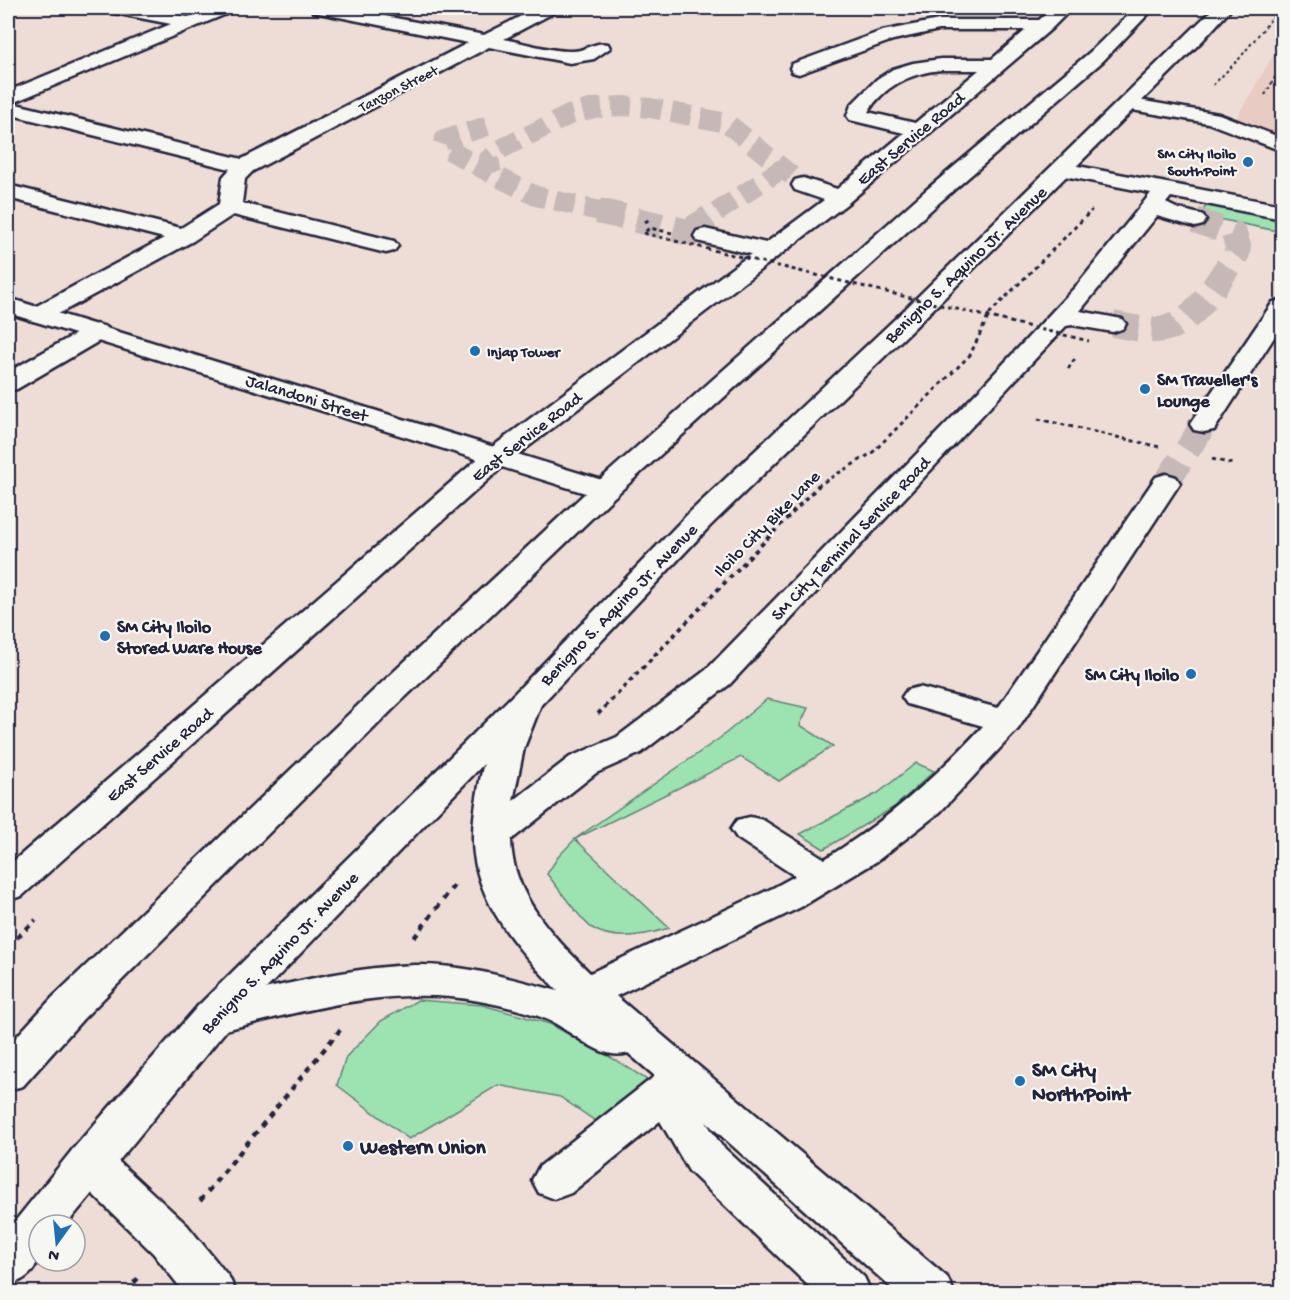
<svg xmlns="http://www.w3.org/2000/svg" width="1290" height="1300" font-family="'Gochi Hand',sans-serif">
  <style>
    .built { fill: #e8cbc2 }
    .green { fill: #9de3b1; stroke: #608276; stroke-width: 1.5 }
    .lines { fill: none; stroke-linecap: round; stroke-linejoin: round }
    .minor-tunnel-far1 { stroke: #c5b8b7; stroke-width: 20; stroke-dasharray: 20 10; stroke-linecap: butt }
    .minor-tunnel { stroke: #c5b8b7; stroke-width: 26; stroke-dasharray: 26 13; stroke-linecap: butt }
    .minor-casing { stroke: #22223b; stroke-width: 5 }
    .major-casing { stroke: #22223b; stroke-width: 5 }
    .highway-casing { stroke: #22223b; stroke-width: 5 }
    .path-far3 { stroke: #22223b; stroke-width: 2; stroke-dasharray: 3 3; stroke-linecap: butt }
    .path-far2 { stroke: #22223b; stroke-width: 3; stroke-dasharray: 4 4; stroke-linecap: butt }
    .path-far1 { stroke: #22223b; stroke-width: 4; stroke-dasharray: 4.5 4.5; stroke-linecap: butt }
    .path { stroke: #22223b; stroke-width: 4.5; stroke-dasharray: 6 6; stroke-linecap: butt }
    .minor { fill: #f6f6f2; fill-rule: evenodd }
    .major { fill: #f6f6f2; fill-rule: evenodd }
    .highway { fill: #f6f6f2; fill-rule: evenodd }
    .path-bridge { stroke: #22223b; stroke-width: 3; stroke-dasharray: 4 4; stroke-linecap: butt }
    .poi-dot { fill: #1f6fb2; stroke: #f6f6f2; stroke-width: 2 }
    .labels { text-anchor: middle; stroke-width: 4.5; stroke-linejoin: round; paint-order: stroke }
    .far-street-label { font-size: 15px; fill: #22223b; stroke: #f6f6f2 }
    .far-poi-label { font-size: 15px; font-weight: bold; fill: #22223b; stroke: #f6f6f2; text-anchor: end }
    .street-label { font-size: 18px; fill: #22223b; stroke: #f6f6f2 }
    .poi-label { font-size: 18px; font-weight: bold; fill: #22223b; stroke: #f6f6f2; text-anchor: start }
    .near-poi-label { font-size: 21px; font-weight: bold; fill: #22223b; stroke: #f6f6f2; text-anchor: start }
  </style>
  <rect width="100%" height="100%" fill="#eeddd6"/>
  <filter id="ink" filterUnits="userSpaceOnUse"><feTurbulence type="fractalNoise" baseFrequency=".0167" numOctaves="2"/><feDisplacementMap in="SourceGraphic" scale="12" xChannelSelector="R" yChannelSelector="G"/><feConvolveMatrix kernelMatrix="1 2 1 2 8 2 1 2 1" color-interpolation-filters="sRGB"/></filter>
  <g filter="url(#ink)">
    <!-- built -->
    <path class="built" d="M1282,40V145L1234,122Z"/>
    <!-- green -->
    <path class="green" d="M1221,203L1282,215V232L1199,215L1207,205Z
      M767,699L808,708L800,725L833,746L779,781L741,757L575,839L669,928C647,935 614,942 592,928C582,922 556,885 547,874L558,857L575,839L720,738Z
      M916,763L934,771L896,806L824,849L800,834L878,793Z
      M418,1000L482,1005L550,1024L619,1062L652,1083L600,1124L560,1097L498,1085L409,1139L337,1085L346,1057L381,1021Z"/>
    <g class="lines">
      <!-- minor-tunnel-far1 -->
      <path class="minor-tunnel-far1" d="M487,126L444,140L442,146L492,174
        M604,212L536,196L492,174L489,159L499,150L569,115L594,108L623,106L651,108L727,123L803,185
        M717,212L783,168"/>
      <!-- minor-tunnel -->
      <path class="minor-tunnel" d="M598,211L705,236
        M688,232L720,211
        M1113,324C1126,326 1141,330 1155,330C1194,329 1217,281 1237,253L1238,246L1234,234L1195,220
        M1166,483L1204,424"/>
      <defs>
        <path id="minor" d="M106,8H140L188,17L211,8H234L231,12L12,103L242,159L468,43L319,13L313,12L311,8H343L484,35L537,8H557L555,12L504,39C525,43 549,51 571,51C584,52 594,41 608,44L610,48L594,59L570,63L489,47L253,171L245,179L242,203L394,241L398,246L394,251L386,253L233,215L193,241L47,320L38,322L29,320L26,315L29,310L164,238L8,198V185L181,228L219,204L223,177L230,169L8,114V91L171,24L109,12Z
          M1053,8H1072L1051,29L848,203L508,462L22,896L8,900V866L488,450L751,254L697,241L694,236L697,231L705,229L766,243L824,200L795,190L792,185L795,180L803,178L837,189L904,133L850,120L847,116L851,105L877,79L893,69L913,63L941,59H992L1026,30H939L893,40L799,74L792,72L790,68L792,64L882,31L939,20H1039ZM941,70H979L915,123L868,112C884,86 911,73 941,70Z
          M1127,98L1219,114L1282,138V151L1208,123L1120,108L1117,104L1120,100Z
          M1062,163L1282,205V219L1171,197L1166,203L1176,208L1203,215L1206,220L1203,225L1195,227L1157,216L1080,311L1122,319L1126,324L1122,329L1113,332L1072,325L1066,326L730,684L641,753L596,773L511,840C512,896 554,937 590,973L773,888L795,876L737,838L731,829L737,820L750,817L763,820L825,859C885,822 935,778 983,726L907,704L902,697L907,690L919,687L998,708L1156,477L1166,474L1176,477L1180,483L1018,729L940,812L877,861L801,907L616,996L947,1277L954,1292H896L706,1122L721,1145L864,1277L871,1292H815L689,1171L660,1121L571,1193L555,1199L539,1193L532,1180L539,1167L655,1076L628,1053C600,1062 571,1029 546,1019C526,1011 501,1005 479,1001C390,984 300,1012 213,1033L198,1028L192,1017L198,1006L213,1001C279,986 347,967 415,965C464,964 512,979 558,991C524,956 484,912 475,861C470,835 475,807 480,780C486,751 496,719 513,695L525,692L537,695L542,702L524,748L513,801L570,757L617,737L706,670L979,390L1079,283L1151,193L1054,174L1051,169L1054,164Z
          M1282,300V325L1218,424L1214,430L1204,432L1194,430L1190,424L1273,302Z
          M97,324L106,327L110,332L106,337L17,389L8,391V372L88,327Z
          M89,1144L105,1149L187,1225L229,1277L236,1292H184L153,1253L73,1175L66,1162L73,1149Z"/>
        <path id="major" d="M8,298L615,484L620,490L615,496L605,499L595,496L8,313Z"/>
        <path id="highway" d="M1136,8H1154L1103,61L941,201L615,496L396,706L83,1019L23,1086L8,1090V1046L53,997L372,692L595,484L925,191L1089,53Z
          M1214,8H1232L1203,40L915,327L710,526L537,709L228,1028L66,1225H39C39,1256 42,1276 8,1285V1230L73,1149L198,1006L513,695L688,514L897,317Z"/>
      </defs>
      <!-- minor casing -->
      <use href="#minor" class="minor-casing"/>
      <!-- major casing -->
      <use href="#major" class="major-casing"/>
      <!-- highway casing -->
      <use href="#highway" class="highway-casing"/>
      <!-- path-far3 -->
      <path class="path-far3" d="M1272,18L1282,19
        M1213,85L1239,59L1280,8
        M1265,95L1282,65
        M1090,212L1093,209"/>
      <!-- path-far2 -->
      <path class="path-far2" d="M645,222L650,219
        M672,233L650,228L643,233L672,240
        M1068,369L1076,357
        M1038,419L1160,447
        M1212,459L1233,464
        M817,486L872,453L970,355L990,313L1091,211"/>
      <!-- path-far1 -->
      <path class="path-far1" d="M598,714L819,485"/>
      <!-- path -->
      <path class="path" d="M414,938L455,884
        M8,946L36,920
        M200,1201L340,1030
        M126,1292L139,1277"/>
      <!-- minor -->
      <use href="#minor" class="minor"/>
      <!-- major -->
      <use href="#major" class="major"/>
      <!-- highway -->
      <use href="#highway" class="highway"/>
      <!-- path-bridge -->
      <path class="path-bridge" d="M675,241L1089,341"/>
    </g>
  </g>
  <!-- markers -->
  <g class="poi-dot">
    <circle cx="1248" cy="162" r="6"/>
    <circle cx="475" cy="351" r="6"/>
    <circle cx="1145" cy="389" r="6"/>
    <circle cx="105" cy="636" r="6"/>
    <circle cx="1191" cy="674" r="6"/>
    <circle cx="1020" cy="1081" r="6"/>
    <circle cx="348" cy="1146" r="6"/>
  </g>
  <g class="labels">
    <!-- far-street labels -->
    <g class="far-street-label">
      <text transform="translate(398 88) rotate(-27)" y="5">Tanzon Street</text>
    </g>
    <!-- far-poi labels -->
    <g class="far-poi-label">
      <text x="1236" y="158">SM City Iloilo<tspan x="1236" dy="17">SouthPoint</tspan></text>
      <text x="487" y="356" text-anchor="start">Injap Tower</text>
    </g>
    <!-- street labels -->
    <g class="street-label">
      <text transform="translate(910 138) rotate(-40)" y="6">East Service Road</text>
      <text transform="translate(965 264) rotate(-44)" y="6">Benigno S. Aquino Jr. Avenue</text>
      <text transform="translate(307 397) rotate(17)" y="6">Jalandoni Street</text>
      <text transform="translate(526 436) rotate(-38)" y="6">East Service Road</text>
      <text transform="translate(766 523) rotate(-45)" y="6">Iloilo City Bike Lane</text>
      <text transform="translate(850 538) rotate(-46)" y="6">SM City Terminal Service Road</text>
      <text transform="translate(618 604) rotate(-46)" y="6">Benigno S. Aquino Jr. Avenue</text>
      <text transform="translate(159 754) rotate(-41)" y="6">East Service Road</text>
      <text transform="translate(279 952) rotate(-46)" y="6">Benigno S. Aquino Jr. Avenue</text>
    </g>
    <!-- poi labels -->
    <g class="poi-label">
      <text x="1157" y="385">SM Traveller's<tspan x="1157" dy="21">Lounge</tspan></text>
      <text x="117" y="632">SM City Iloilo<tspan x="117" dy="21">Stored Ware House</tspan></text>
      <text x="1179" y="680" text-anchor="end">SM City Iloilo</text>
    </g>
    <!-- near-poi labels -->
    <g class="near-poi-label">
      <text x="1032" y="1076">SM City<tspan x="1032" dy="24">NorthPoint</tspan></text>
      <text x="360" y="1153">Western Union</text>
    </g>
  </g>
  <!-- margin -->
  <rect width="1290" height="1300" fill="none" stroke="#f6f6f2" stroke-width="30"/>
  <rect x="15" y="15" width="1260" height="1270" fill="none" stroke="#22223b" stroke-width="2" filter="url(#ink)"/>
  <!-- north arrow -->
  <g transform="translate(57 1243) rotate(195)"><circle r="28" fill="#f6f6f2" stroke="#a1a1a9" stroke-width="1.5"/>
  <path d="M0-4.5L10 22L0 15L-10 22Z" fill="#1f6fb2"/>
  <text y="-9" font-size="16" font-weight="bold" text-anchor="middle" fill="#22223b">N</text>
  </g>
</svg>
